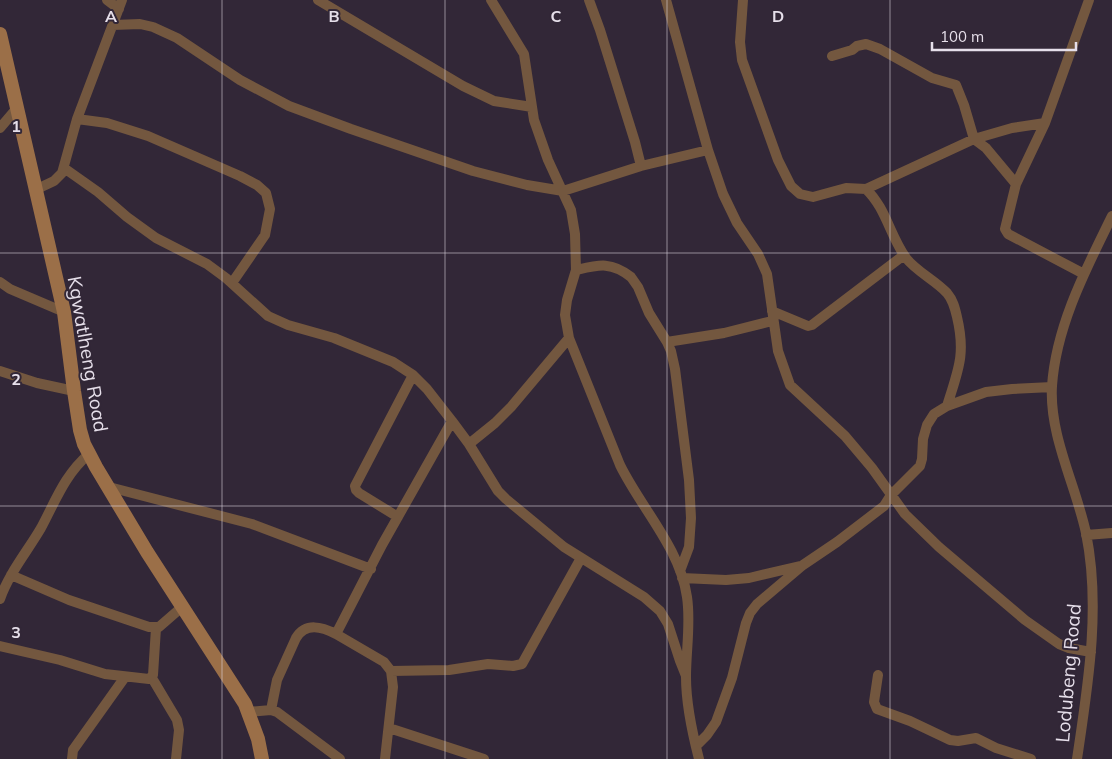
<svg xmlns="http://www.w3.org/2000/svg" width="1112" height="759" font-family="Mulish,sans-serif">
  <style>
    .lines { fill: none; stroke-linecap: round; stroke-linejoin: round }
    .street { stroke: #73573f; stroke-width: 10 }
    .secondary { stroke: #9b6f48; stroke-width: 14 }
    .grid { fill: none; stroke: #e6dfea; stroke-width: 1; stroke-opacity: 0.55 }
    .labels { text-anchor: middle; stroke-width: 4; stroke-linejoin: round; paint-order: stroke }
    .street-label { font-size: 19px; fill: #e6dfea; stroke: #322737 }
    .grid-label { font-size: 16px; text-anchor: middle; font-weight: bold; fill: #e6dfea; stroke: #322737; stroke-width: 4; stroke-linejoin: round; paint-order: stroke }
  </style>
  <rect width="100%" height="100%" fill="#322737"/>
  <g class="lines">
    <!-- street -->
    <path class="street" d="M107,0L119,9
      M318,0L463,86L494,101L532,107
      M491,0L524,54L534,120L548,160L571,210L575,234L576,270L567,300L565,315L569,338L620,465C641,508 680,548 687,597C691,623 686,650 686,677C686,704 692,732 699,759
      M589,0L600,30L635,142L641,166
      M666,0L708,150L723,194L737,223L758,254L767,274L778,351L790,385L845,436L872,468L905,514L939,547L1025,620L1059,644L1069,648L1091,652
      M743,0L740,42L742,60L778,160L791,186L800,194L813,197L846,188L866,189C886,208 890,236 906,258C917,272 935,280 947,293C953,300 955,308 957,317C966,355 958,370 947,406
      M113,25L140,24L153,27L177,38L240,80L289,106L351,129L473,171L527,185L563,191L641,166L708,150
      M832,56L852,50L857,46L866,44L880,49L932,78L956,85L964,105L974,139L986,148L1016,184
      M77,119L107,123L148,136L240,176L257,185L266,193L270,209L265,235L232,283
      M0,128L17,108
      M64,168L98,192L127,217L156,238L207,264L226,278L268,316L288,325L334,338L393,362L413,375L427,389L452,421L469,444L498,491L506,499L564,547L644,597L660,611L668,624L680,661L686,676
      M37,189L54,181L62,173L77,119L122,0
      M866,189L974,139L1012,128L1045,123
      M576,270C598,265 611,261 631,277L638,287L649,313L667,342L671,351L675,369L689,480L691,518L689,547L680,571
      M1084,274L1008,234L1005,229L1016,184L1045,123L1089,0
      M0,282L10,289L64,312
      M772,311L808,326L812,325L904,255
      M667,342L724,333L772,321
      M0,371L37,383L74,391
      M469,444L495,423L511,407L569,338
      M109,487L252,524L371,569
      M398,517L359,493L356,490L355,486L413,375
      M1086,535L1112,533
      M11,575L69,600L149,627H159L182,607
      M682,578L726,580L749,578L800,566
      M0,599C9,573 27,552 41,528C55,502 65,474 89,454
      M336,634L384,662L391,671L393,687L385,759
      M0,646L60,660L105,674L149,679L153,675L156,628
      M391,671L449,670L488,664L513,666L522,664L581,558
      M878,675L874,702L877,709L910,721L950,740L958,741L976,738L996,748L1031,759
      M152,678L177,720L179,730L176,759
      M271,710L277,680L296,638C306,622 322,627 336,634L382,545L452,421
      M248,712L271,710L277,712L340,759
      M389,728L484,759
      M696,746L707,735L716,722L732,678L746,623L750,613L757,604L803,565L837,542L884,506L891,495L920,466L922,459L923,439L927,425L934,414L947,406L986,392L1012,389L1052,387
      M72,759L73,750L125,677
      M1077,759C1088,685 1101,607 1086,533C1076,486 1049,435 1052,386C1056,326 1086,269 1112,216"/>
    <!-- secondary -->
    <path class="secondary" d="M0,34L64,312L74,391L80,430L84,444L96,467L147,552L245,704L258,739L262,759"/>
  </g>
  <!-- grid -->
  <path class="grid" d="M222,0V759M445,0V759M667,0V759M890,0V759M0,253H1112M0,506H1112"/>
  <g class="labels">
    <!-- street labels -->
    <g class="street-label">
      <text transform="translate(88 354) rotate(80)" y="7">Kgwatlheng Road</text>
      <text transform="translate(1068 673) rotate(-85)" y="7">Lodubeng Road</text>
    </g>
  </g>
  <g class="grid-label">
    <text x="111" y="22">A</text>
    <text x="334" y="22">B</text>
    <text x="556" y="22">C</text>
    <text x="778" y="22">D</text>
    <text x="16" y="132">1</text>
    <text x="16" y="385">2</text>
    <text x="16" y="638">3</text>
  </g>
  <!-- scale -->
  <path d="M932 42v8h144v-8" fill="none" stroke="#e6dfea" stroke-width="2.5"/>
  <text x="940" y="42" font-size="15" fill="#e6dfea" stroke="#322737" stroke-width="4" paint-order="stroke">100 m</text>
</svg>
